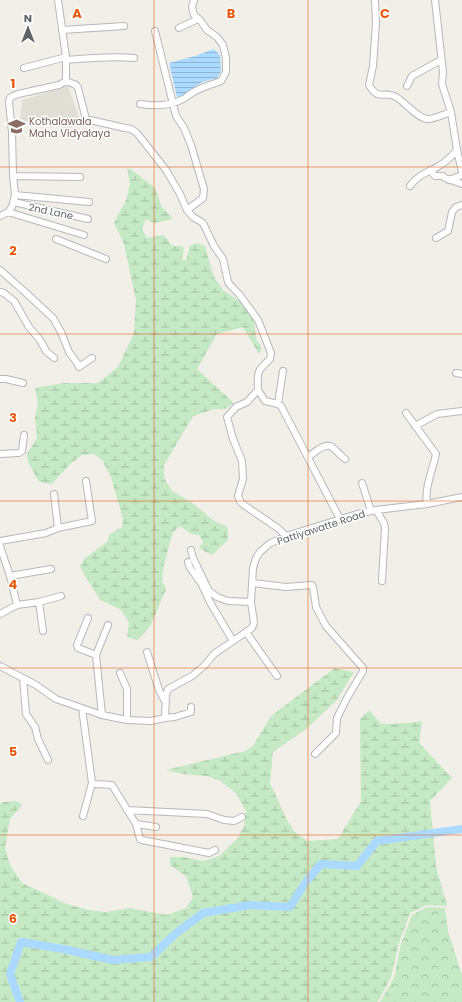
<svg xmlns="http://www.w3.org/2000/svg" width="462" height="1002" font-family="Poppins,sans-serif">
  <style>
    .education { fill: #e1ded6 }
    .forest { fill: url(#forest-crowns) }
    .wetland { fill: url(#wetland-marsh) }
    .water { fill: url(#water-rules) }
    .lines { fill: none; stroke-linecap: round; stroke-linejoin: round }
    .river { stroke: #aadaff; stroke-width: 8 }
    .minor-casing { stroke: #b5b8bc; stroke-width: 8 }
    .minor { stroke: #fff; stroke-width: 6 }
    .grid { fill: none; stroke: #e8590c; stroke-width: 1; stroke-opacity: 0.55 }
    .labels { text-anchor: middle; stroke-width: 3; stroke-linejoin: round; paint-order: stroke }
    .education-label { font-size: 10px; fill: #785e54; stroke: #fff; text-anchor: start }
    .street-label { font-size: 10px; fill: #5f6368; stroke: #fff }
    .grid-label { font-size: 13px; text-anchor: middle; font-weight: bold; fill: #e8590c; stroke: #fff; stroke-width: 3; stroke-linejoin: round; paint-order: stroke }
  </style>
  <defs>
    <pattern id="forest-crowns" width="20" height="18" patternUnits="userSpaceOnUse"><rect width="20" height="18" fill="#c5e8c5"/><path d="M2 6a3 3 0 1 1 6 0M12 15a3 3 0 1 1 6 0" fill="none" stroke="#a3c0a4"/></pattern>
    <pattern id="wetland-marsh" width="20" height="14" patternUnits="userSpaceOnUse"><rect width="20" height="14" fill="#c5e8c5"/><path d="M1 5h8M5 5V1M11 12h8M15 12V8" fill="none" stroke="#a3c0a4"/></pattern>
    <pattern id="water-rules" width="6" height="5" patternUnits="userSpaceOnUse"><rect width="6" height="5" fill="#aadaff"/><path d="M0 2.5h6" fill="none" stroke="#8eb4d2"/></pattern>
  </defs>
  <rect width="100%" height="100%" fill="#f1efe8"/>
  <!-- education -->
  <path class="education" d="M68,86L81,123L68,129L52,124L20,122L22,100Z"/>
  <!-- forest -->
  <path class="forest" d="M427,907L445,908L448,931L462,975V1002H380L394,978L401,944L412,915Z"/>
  <!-- wetland -->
  <path class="wetland" d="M127,168L132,170L155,188L162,207L173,219L154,223L146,219L142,229L147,238L164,235L172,246H181L184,248L182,260H186L190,246L196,243L205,246L214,277L223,290L241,302L254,321L256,339L262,348L259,354L243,327L217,334L197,369L234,403L225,409H214L193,416L164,465V478L172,491L191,502L214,521L228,527V540L212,555L199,548L203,542L199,535L191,534L180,526L173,532L164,564L162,581L166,589L151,625L138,640L127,637L129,622L120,609L100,600L80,567L84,559L107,542L110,534L122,527L123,519L111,477L102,460L94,454L82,455L69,465L52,484L39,482L28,462L27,454L37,438L35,417L38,404L35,388L64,383H98L118,367L134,333L136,300L124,244L114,223L126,200L130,184Z
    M335,668L354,672L336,701L306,729L273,752L270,783L287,820L295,832L307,841L338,839L361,801L360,719L369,710L381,724L411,723L422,721L419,743L452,778L430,801L436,866L447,906L427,905L410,913L399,943L391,977L378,1002H0V804L4,802L17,801L22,805L10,819L5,847L10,865L22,883L67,904L88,910L106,912L129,908L167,915L186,908L193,897L186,876L170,865V857H183L204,861L219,856L238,838L244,825L246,811L236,793L220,781L208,776L182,774L166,770L245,751L253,746L271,716Z"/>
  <!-- water -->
  <path class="water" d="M214,49L220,55L221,71L217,78L202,82L184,95L177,97L169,63L195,56Z"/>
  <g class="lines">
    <!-- river -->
    <path class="river" d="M20,1002L10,974L21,942L63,949L113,960L151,957L175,934L203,913L250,905L290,907L305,883L321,864L357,866L377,841L462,829"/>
    <defs>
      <path id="minor" d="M375,0L376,23L373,66L369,85C379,102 384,90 396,97C405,102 416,117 427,119C433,120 444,114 451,112
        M435,0L443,72L442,84L451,112L457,150L462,172
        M179,28L198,19
        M62,30L124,26
        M155,31L176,116L184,128L191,145L204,189L203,198L187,210
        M66,60C89,58 111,56 134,58
        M24,68L66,57
        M66,81L76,85L78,88L86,119L125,128L131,129L137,133L166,170L180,194L187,210L193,217L203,223L214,246L223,259L228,282L231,286L239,294L258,320L271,353L270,359C257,371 257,372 258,390
        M407,86L412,76L441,60
        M140,104C153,106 169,106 181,100C185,99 188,95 192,93C201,87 211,85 221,81L226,72V58L223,45L217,37L207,30L200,20L194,15L192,7L194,0
        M430,170L435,176H443L445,178L462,184
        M13,176L80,177
        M449,180L462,175
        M410,186C417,175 429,172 439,166C446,162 452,156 457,150
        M15,195L89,202
        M14,202L88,219
        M8,212L84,235
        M0,216L8,212L12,207L15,195L13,176L12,132L9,102L10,98L13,96L18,94L59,85L66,81V57L58,0
        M436,238L448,231L452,212L456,207L462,205
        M56,239L106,259
        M0,270L25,292L53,318L61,332L69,352L77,363L79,367L92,358
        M0,292L4,293L14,301L29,327L40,340L46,351L54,358
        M456,373L462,374
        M0,379H6L23,383
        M278,404L283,371
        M406,413L436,454C433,469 424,489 427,504
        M415,426L437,414L462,411
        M0,454L19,453L22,451L24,435
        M308,457C314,453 325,442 332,447C336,450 340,455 345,459
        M362,483L371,511
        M54,494L58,528
        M376,510L384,523L385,528L382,581
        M286,536L279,529L241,503L238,496L243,479L242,461L233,439L227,417L236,407L247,402L258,390L265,401L278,404L281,406L340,519
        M0,541L46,533L58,528L92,521L86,481
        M0,546L10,576L17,605L0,614
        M191,550L193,558L209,591L217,597L228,601L251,602
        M188,562L190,568L201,583L211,604L233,641
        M10,576L51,569
        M253,583L286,587L312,585L313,587L316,607L326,626L363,668V671L347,698L337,718L336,733L315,754
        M39,602L43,631
        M17,605L39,602L61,596
        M88,618L77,645L78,648L96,655L108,625
        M246,632L277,676
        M147,652L159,690L165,701
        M96,655L102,715
        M0,666L36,685L56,699L102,715L127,720L151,721L165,718L166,695L168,689L192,676L204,666L214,654L252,628L254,623L251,602L253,568L256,558L260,552L269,544L286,536L357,514L376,510L427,504L462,497
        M120,673L127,689V720
        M23,679L26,714L35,727L38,739L48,760
        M82,708L92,783L95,784L112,785L136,824L140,839L142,840L209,853L215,850
        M165,718L175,717L191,712V707
        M127,810L207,814L224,820L234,821L242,817
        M83,816L92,783
        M136,824L156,827"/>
    </defs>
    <!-- minor casing -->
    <use href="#minor" class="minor-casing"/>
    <!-- minor -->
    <use href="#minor" class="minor"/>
  </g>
  <!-- grid -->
  <path class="grid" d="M154,0V1002M308,0V1002M0,167H462M0,334H462M0,501H462M0,668H462M0,835H462"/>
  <!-- icons -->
  <defs>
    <symbol id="school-bare" viewBox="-9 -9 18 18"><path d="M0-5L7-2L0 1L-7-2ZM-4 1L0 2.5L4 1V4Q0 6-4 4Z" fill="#8d6e63" stroke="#fff" stroke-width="2.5" paint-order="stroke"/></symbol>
  </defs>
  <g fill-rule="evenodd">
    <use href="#school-bare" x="4" y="114" width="25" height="25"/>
  </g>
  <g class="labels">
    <!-- education labels -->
    <g class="education-label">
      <text x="29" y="125">Kothalawala<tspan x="29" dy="12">Maha Vidyalaya</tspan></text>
    </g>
    <!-- street labels -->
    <g class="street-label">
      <text transform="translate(51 211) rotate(12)" y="4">2nd Lane</text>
      <text transform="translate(321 527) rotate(-18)" y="4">Pattiyawatte Road</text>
    </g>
  </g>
  <g class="grid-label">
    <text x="77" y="18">A</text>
    <text x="231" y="18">B</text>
    <text x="385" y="18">C</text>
    <text x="13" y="88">1</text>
    <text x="13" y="255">2</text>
    <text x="13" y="422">3</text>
    <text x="13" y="589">4</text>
    <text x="13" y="756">5</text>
    <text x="13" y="923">6</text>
  </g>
  <!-- north arrow -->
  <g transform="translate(28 28)" stroke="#ffffff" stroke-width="3" paint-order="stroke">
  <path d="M0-3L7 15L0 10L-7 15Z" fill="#5f6368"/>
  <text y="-6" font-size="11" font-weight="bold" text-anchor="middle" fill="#5f6368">N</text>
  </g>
</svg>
